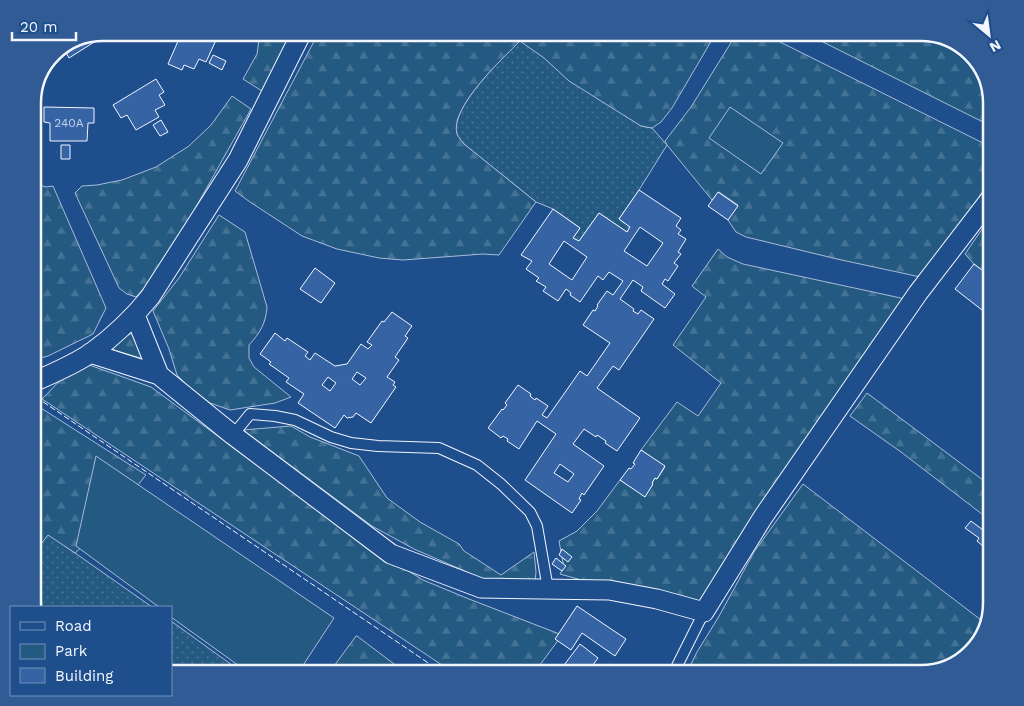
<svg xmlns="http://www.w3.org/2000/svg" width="1024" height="706" font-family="'Work Sans',sans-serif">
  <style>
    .grass { fill: url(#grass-dots); stroke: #a8bbd7 }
    .forest { fill: url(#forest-firs); stroke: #a8bbd7 }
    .park { fill: #245a82; stroke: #a8bbd7 }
    .building { fill: #3563a3; stroke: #f2f6ff; fill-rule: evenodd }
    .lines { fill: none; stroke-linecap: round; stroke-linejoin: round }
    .lane-casing { stroke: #f2f6ff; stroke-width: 12 }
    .street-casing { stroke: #f2f6ff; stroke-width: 21 }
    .lane { stroke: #1f4e8c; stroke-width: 10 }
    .street { stroke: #1f4e8c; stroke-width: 19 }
    .fence { stroke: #f2f6ff; stroke-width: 1; stroke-dasharray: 6 2.5; stroke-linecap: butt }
    .labels { text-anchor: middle; stroke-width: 4; stroke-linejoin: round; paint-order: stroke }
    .number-label { font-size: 12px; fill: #c3d1e8 }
    .rim { fill: none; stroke: #f2f6ff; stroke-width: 2.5 }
  </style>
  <defs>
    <pattern id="grass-dots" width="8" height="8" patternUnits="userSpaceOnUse" patternTransform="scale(1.25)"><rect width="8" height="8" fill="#245a82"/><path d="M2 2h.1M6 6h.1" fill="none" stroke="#447295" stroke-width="1.8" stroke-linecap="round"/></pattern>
    <pattern id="forest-firs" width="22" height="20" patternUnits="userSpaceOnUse" patternTransform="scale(1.25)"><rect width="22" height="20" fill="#245a82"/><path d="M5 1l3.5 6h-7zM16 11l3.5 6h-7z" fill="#447295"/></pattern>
  </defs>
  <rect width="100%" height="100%" fill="#1f4e8c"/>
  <!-- grass -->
  <path class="grass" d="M520,40L641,126L652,128L667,145L639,190L619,219L630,227L627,232L599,213L579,241L573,238L580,228L553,209L536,202L464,144C462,141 458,137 457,134C449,108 503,58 520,40Z
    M48,534L152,607H33V554Z
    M171,621L243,673H171Z"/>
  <!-- forest -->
  <path class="forest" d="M319,32H716V33L672,108L661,122L652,128L641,126L569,81L544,58L520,41C503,58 449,108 457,134C458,137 462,141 464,144L536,202L499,255L483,254L403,260L379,258L337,249L302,236L250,202L235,191Z
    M260,33H293L262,91L243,79L257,54Z
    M737,33H762L991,147V186L925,278L837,259L746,237L736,232L728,220L738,205L719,192L712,200L667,145L665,141L691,107Z
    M805,33H920L960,45L982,68L991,103V126Z
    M232,96L251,109L187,223L152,279L136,297L127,294L119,288L75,193L82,186L97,185L122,180L156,167L189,146L211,125Z
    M33,183L46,187L53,186L106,308L93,334L48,356L33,360Z
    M219,215L245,232L267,307C266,323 260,333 249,345V358L254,367L291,397L275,403L230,410L210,403L189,387L177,375L169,349L153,311L179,278Z
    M991,216V277L974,264L965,254Z
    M718,249L727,257L743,264L910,300L704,602L585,581L560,574L564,568L559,541L577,531L597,511L620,480L645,496L653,484L652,483L655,478L657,479L665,467L641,450L677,402L698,416L721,383L673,345L706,297L692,286Z
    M132,333L147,360L114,350L110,345Z
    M81,362L151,387L365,544L423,580L469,599L562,635L534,673H454L42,399L73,367Z
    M867,393L991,486V521L901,452L850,416Z
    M33,403L146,475L104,527L75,553L48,535L33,554Z
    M291,426L310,437L359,456L387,498L420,522L459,544L464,551L501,575L534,552L536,572L533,598L490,582L414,549L372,526L243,430Z
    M803,484L985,623L979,642L952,666L921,673H700L690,666L697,652L718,618L754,552Z
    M356,636H357L406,673H329Z"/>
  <!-- park -->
  <path class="park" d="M730,107L783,143L761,174L709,138Z
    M96,456L334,618L298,673H249L171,617V607H159L76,546Z"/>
  <!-- building -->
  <path class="building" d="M104,32H110L69,58L64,49Z
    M182,32H204L217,38L206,62L199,59L194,69L184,65L182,70L168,64Z
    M213,55L226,61L222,70L209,63Z
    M156,79L164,92L159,95L165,105L155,110L159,117L136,130L127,115L121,118L113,105Z
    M44,107L94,108V123H88L87,141H50V123L44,122Z
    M161,120L168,132L160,136L153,125Z
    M61,145H70V159H61Z
    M639,190L681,218L676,226L681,230L678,234L686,239L678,252L681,254L674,263L678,266L668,281L665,279L662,284L675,294L665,308L641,291L643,287L633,280L620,299L634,309L633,311L638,314L641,310L654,319L619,370L613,366L597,388L640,418L617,451L605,443L606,441L597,435L596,437L584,429L573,444L604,466L584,495L582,493L579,499L581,500L572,513L525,480L556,434L537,421L519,449L507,441L508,439L503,436L501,438L488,428L502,409L503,410L507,405L505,403L518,385L531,394L530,396L535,400L536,398L548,406L542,415L547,418L580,371L587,376L610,343L583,325L593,310L595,311L598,306L597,305L607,291L613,295L623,281L609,272L603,280L598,276L580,302L570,295L571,293L566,289L558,301L543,291L546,287L536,281L539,278L526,269L532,261L521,255L553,209L580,228L573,238L579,241L599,213L627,232L630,227L619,219ZM640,227L663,243L647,266L624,251ZM564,241L587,257L572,280L549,264ZM560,464L574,474L568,482L554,473Z
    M718,192L738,206L728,220L708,206Z
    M974,264L991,277V317L955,289Z
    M315,268L335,283L321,303L300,289Z
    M392,312L412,326L405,336L408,338L395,357L399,360L387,377L395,382L393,385L396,387L371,423L356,413L353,417L347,418L344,415L335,428L298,403L304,394L286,382L289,378L269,364L271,362L260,354L275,333L285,341L287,338L308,352L305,356L310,360L315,353L335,366L347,364L361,344L368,349L372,345L367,342L382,321L384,322ZM357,372L366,378L360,385L352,379ZM328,377L336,383L330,391L322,385Z
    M991,417V435L983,429Z
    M641,450L665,466L657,479L655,478L652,483L653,484L645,497L620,480L629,468L631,469L635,464L633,463Z
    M971,521L991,536V553L977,541L979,538L965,528Z
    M562,549L572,557L568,562L559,555Z
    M556,558L566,566L562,571L552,564Z
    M577,606L626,639L615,656L582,633L571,650L555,639Z
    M580,644L598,658L587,673H558Z"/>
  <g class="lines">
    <defs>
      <path id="lane" d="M233,435L250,414L275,416L295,420L331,437L351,443L378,446L439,448L477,465L501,484L530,512L537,526L548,589
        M676,673L677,666L704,612"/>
      <path id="street" d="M135,315L159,375
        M90,353L159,375L233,435L391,554L481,588L609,590L657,599L704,612L763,517L918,293L991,198
        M33,382C52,374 74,364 91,353C113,337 133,318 150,297L238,160L302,32"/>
    </defs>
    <!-- lane casing -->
    <use href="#lane" class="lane-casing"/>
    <!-- street casing -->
    <use href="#street" class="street-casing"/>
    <!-- lane -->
    <use href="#lane" class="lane"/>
    <!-- street -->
    <use href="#street" class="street"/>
    <!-- fence -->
    <path class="fence" d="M33,390V395L443,673"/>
  </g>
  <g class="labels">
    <!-- number labels -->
    <g class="number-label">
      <text x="69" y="127">240A</text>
    </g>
  </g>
  <!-- crop -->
  <path d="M0 0H1024V706H0ZM103 41H921A62 62 0 0 1 983 103V603A62 62 0 0 1 921 665H103A62 62 0 0 1 41 603V103A62 62 0 0 1 103 41Z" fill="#305b95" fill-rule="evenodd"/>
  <path class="rim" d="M103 41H921A62 62 0 0 1 983 103V603A62 62 0 0 1 921 665H103A62 62 0 0 1 41 603V103A62 62 0 0 1 103 41Z"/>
  <!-- legend -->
  <rect x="10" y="606" width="162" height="90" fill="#1f4e8c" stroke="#7391ba"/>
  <rect x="20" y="622" width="25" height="8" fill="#1f4e8c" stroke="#7391ba"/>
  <text x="55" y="631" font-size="15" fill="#f2f6ff">Road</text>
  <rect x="20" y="644" width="25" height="15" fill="#245a82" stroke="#7391ba"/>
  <text x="55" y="656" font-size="15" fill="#f2f6ff">Park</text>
  <rect x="20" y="668" width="25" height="15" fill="#3563a3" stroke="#7391ba"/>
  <text x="55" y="681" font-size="15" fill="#f2f6ff">Building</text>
  <!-- north arrow -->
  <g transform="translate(989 35) rotate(151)" stroke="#1f4e8c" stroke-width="4" paint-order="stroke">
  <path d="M0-4L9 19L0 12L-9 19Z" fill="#f2f6ff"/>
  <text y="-8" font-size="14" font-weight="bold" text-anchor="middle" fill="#f2f6ff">N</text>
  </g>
  <!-- scale -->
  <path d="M12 32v8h64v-8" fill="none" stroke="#f2f6ff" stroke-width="2.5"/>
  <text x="20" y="32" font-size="15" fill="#f2f6ff" stroke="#1f4e8c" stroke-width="4" paint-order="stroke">20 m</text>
</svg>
